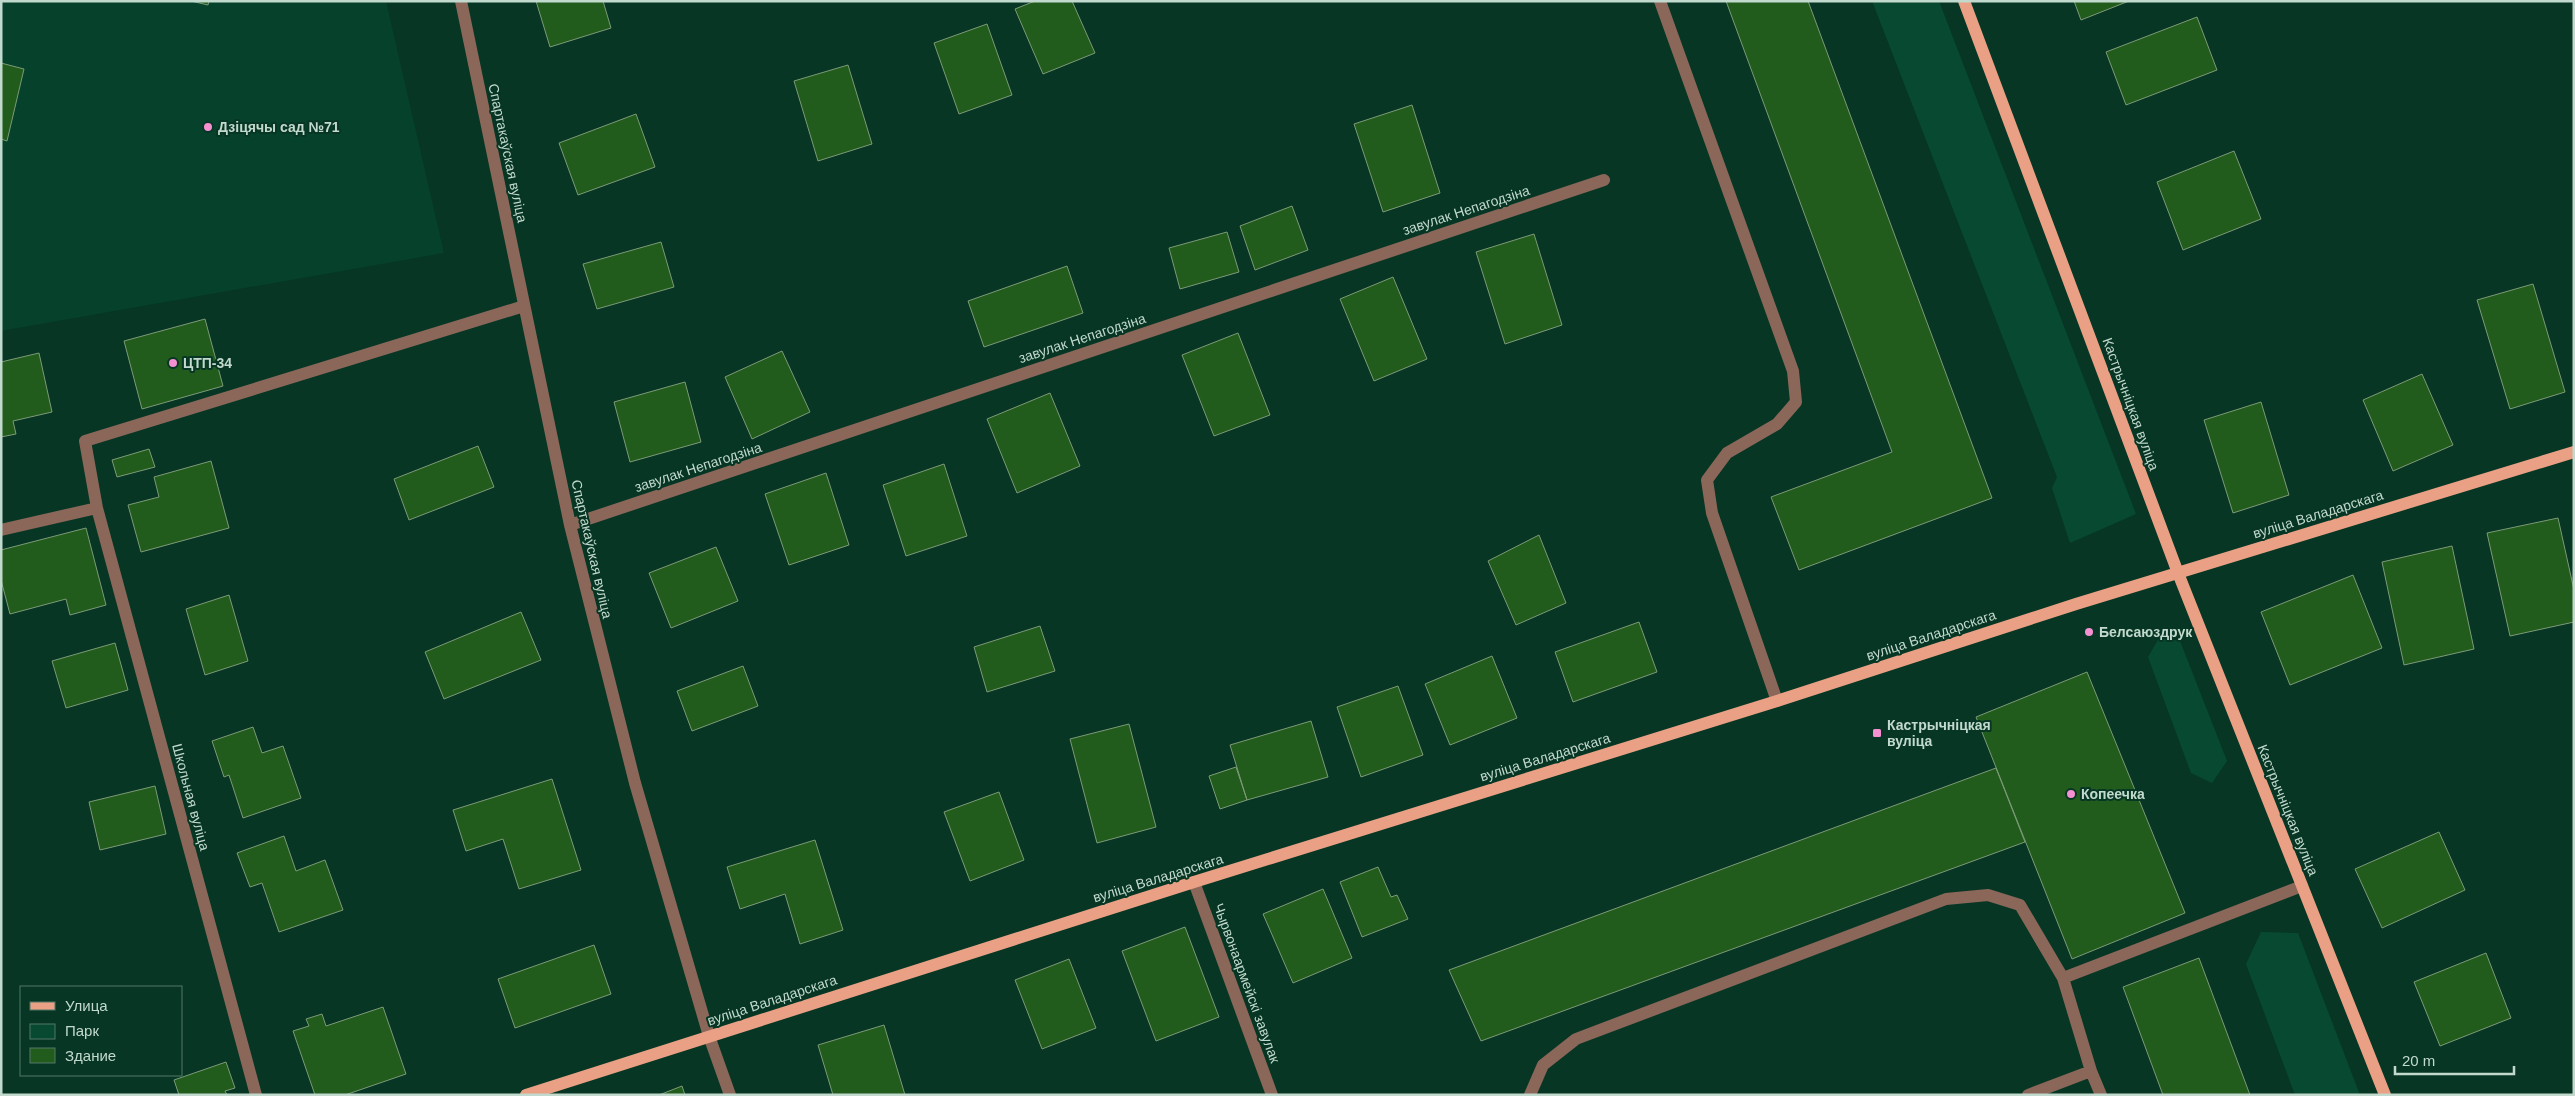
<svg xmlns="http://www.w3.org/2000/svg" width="2575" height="1096" font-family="Arial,sans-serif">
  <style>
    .built { fill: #05412b }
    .green { fill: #074a31 }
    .building { fill: #225c1c; stroke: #7c9a78 }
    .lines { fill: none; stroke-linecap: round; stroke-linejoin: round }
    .minor { stroke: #8b675a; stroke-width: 12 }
    .major { stroke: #e9a084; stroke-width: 12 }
    .poi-dot { fill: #f590d1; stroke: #073624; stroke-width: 2 }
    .labels { text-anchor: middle; stroke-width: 4; stroke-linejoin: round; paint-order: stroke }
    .poi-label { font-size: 14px; font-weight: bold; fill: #c2d9cd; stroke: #073624; text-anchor: start }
    .street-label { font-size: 14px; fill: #c2d9cd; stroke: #073624 }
  </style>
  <rect width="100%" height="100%" fill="#073624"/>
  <!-- built -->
  <path class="built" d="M1,1H386L444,253L1,331Z"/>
  <!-- green -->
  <path class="green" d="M1872,1H1939L2136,514L2070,543L2052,488L2057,477Z
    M2159,638L2180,641L2227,761L2212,783L2191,773L2148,657Z
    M2261,932L2298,933L2360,1095H2295L2246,964Z"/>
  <!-- building -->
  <path class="building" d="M191,1H209L208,5Z
    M536,1H603L611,28L550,47Z
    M1035,1H1072L1095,53L1043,74L1015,9Z
    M1726,1H1808L1992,498L1799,570L1771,497L1892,452Z
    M2074,1H2129L2081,20Z
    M2197,17L2217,70L2126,105L2106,52Z
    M987,24L1012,95L959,114L934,43Z
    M1,63L24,69L7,141L1,139Z
    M848,65L872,144L818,161L794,81Z
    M1412,105L1440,193L1383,212L1354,124Z
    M636,114L655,167L578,195L559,143Z
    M2234,151L2261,219L2183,250L2157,182Z
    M1292,206L1308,250L1255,270L1240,226Z
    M1227,232L1239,272L1180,289L1169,248Z
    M1534,234L1562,325L1505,344L1476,252Z
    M661,242L674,287L597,309L583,264Z
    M1067,266L1083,313L984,347L968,301Z
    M1393,277L1427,359L1374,381L1340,299Z
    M2533,284L2565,392L2510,409L2477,300Z
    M205,319L223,386L142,409L124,341Z
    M1238,333L1270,415L1214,436L1182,355Z
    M782,351L810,412L752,439L725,377Z
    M39,353L52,412L13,421L16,434L1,437V362Z
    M2422,374L2453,445L2393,471L2363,400Z
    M685,382L701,442L630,462L614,402Z
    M1050,393L1080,466L1017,493L987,419Z
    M2261,402L2289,495L2233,513L2204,420Z
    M478,446L494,487L409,520L394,479Z
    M149,449L155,467L117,477L112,460Z
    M211,461L229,528L141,552L128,505L159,497L154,477Z
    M944,464L967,536L906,556L883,485Z
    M826,473L849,545L789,565L765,494Z
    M2558,518L2574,590V622L2510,636L2487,533Z
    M86,528L106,605L70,615L66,599L10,614L1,580V550Z
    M1539,535L1566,603L1516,625L1488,561Z
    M2452,546L2474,649L2404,665L2382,562Z
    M716,547L738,601L671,628L649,573Z
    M2353,575L2382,648L2290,685L2261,612Z
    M229,595L248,661L205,675L186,609Z
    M521,612L541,660L444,699L425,652Z
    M1639,622L1657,672L1573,702L1555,652Z
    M1040,626L1055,671L987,692L974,647Z
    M115,643L128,690L66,708L52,661Z
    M1492,656L1517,718L1450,745L1425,684Z
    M743,666L758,706L692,731L677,691Z
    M2087,672L2185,913L2072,959L1976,717Z
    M1398,686L1423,755L1361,777L1337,707Z
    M1311,721L1328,777L1247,800L1230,745Z
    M1129,724L1156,827L1097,843L1070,739Z
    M253,727L262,753L283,746L301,798L243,818L229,775L224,777L212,741Z
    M1236,767L1247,800L1220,809L1209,776Z
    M1996,768L2025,842L1481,1041L1449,970Z
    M552,779L581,870L519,889L503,839L466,851L453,810Z
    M155,786L166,834L100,850L89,802Z
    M999,792L1024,860L970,881L944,812Z
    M2439,832L2465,890L2382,928L2355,869Z
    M284,836L296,871L325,860L343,910L279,932L262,883L250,887L237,853Z
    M815,840L843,930L800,944L785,894L740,909L727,867Z
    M1378,867L1391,897L1397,895L1408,919L1362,937L1340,882Z
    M1323,889L1352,958L1293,983L1263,914Z
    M1185,927L1219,1017L1156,1041L1122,951Z
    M594,945L611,994L515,1028L498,979Z
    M2486,953L2511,1018L2440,1046L2414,982Z
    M2199,958L2250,1095H2163L2123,987Z
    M1069,959L1096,1028L1042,1049L1015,980Z
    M383,1007L406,1074L345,1095H315L293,1031L309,1026L306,1019L322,1014L326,1026Z
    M884,1025L905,1095H833L818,1045Z
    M226,1062L235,1088L225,1091L227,1095H179L174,1080Z
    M682,1086L685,1095H659Z"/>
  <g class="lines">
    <!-- minor -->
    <path class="minor" d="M461,1L570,525L635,783L709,1036L730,1095
      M1660,1L1793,371L1796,402L1777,424L1727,453L1707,480L1712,513L1777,701
      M570,525L1604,180
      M1,530L97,508
      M1194,882L1272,1095
      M256,1095L97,508L85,441L524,306
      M1530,1095L1543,1065L1576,1039L1946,899L1988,895L2020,905L2063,978
      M2028,1095L2091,1071
      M2101,1095L2091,1071L2063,978L2302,886"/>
    <!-- major -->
    <path class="major" d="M1964,1L2178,573L2385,1095
      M526,1095L1194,882L1777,701L2076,604L2574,452"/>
  </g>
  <!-- markers -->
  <g class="poi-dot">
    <circle cx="208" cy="127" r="5"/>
    <circle cx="173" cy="363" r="5"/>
    <circle cx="2089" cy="632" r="5"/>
    <rect x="1872" y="728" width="10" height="10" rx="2.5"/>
    <circle cx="2071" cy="794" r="5"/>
  </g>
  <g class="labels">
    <!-- poi labels -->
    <g class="poi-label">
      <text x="218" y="132">Дзіцячы сад №71</text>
      <text x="183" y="368">ЦТП-34</text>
      <text x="2099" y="637">Белсаюздрук</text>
      <text x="1887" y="730">Кастрычніцкая<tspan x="1887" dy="16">вуліца</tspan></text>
      <text x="2081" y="799">Копеечка</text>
    </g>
    <!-- street labels -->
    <g class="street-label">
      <text transform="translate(508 153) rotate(78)" y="5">Спартакаўская вуліца</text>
      <text transform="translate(1466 210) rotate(-18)" y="5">завулак Непагодзіна</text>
      <text transform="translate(1082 338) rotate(-18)" y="5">завулак Непагодзіна</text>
      <text transform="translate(2131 404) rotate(70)" y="5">Кастрычніцкая вуліца</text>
      <text transform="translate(698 467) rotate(-18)" y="5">завулак Непагодзіна</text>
      <text transform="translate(2318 514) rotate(-17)" y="5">вуліца Валадарскага</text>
      <text transform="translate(592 549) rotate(77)" y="5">Спартакаўская вуліца</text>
      <text transform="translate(1931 635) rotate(-18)" y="5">вуліца Валадарскага</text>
      <text transform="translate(1545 757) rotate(-17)" y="5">вуліца Валадарскага</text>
      <text transform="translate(191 797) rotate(75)" y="5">Школьная вуліца</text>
      <text transform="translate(2288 810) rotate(68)" y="5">Кастрычніцкая вуліца</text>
      <text transform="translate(1158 878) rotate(-17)" y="5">вуліца Валадарскага</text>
      <text transform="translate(1247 983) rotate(70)" y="5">Чырвонаармейскі завулак</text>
      <text transform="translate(772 1000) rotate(-18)" y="5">вуліца Валадарскага</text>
    </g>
  </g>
  <!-- border -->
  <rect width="2575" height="1096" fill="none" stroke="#c2d9cd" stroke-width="5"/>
  <!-- legend -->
  <rect x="20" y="986" width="162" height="90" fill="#073624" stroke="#527768"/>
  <rect x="30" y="1002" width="25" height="8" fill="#e9a084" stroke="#527768"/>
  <text x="65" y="1011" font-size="15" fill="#c2d9cd">Улица</text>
  <rect x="30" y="1024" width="25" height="15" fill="#074a31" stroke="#527768"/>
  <text x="65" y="1036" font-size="15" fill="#c2d9cd">Парк</text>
  <rect x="30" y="1048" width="25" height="15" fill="#225c1c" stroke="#527768"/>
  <text x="65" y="1061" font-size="15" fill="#c2d9cd">Здание</text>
  <!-- scale -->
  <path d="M2395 1066v8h119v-8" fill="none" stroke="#c2d9cd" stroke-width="2.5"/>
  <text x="2402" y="1066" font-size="15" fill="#c2d9cd" stroke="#073624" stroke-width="4" paint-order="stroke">20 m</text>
</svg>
